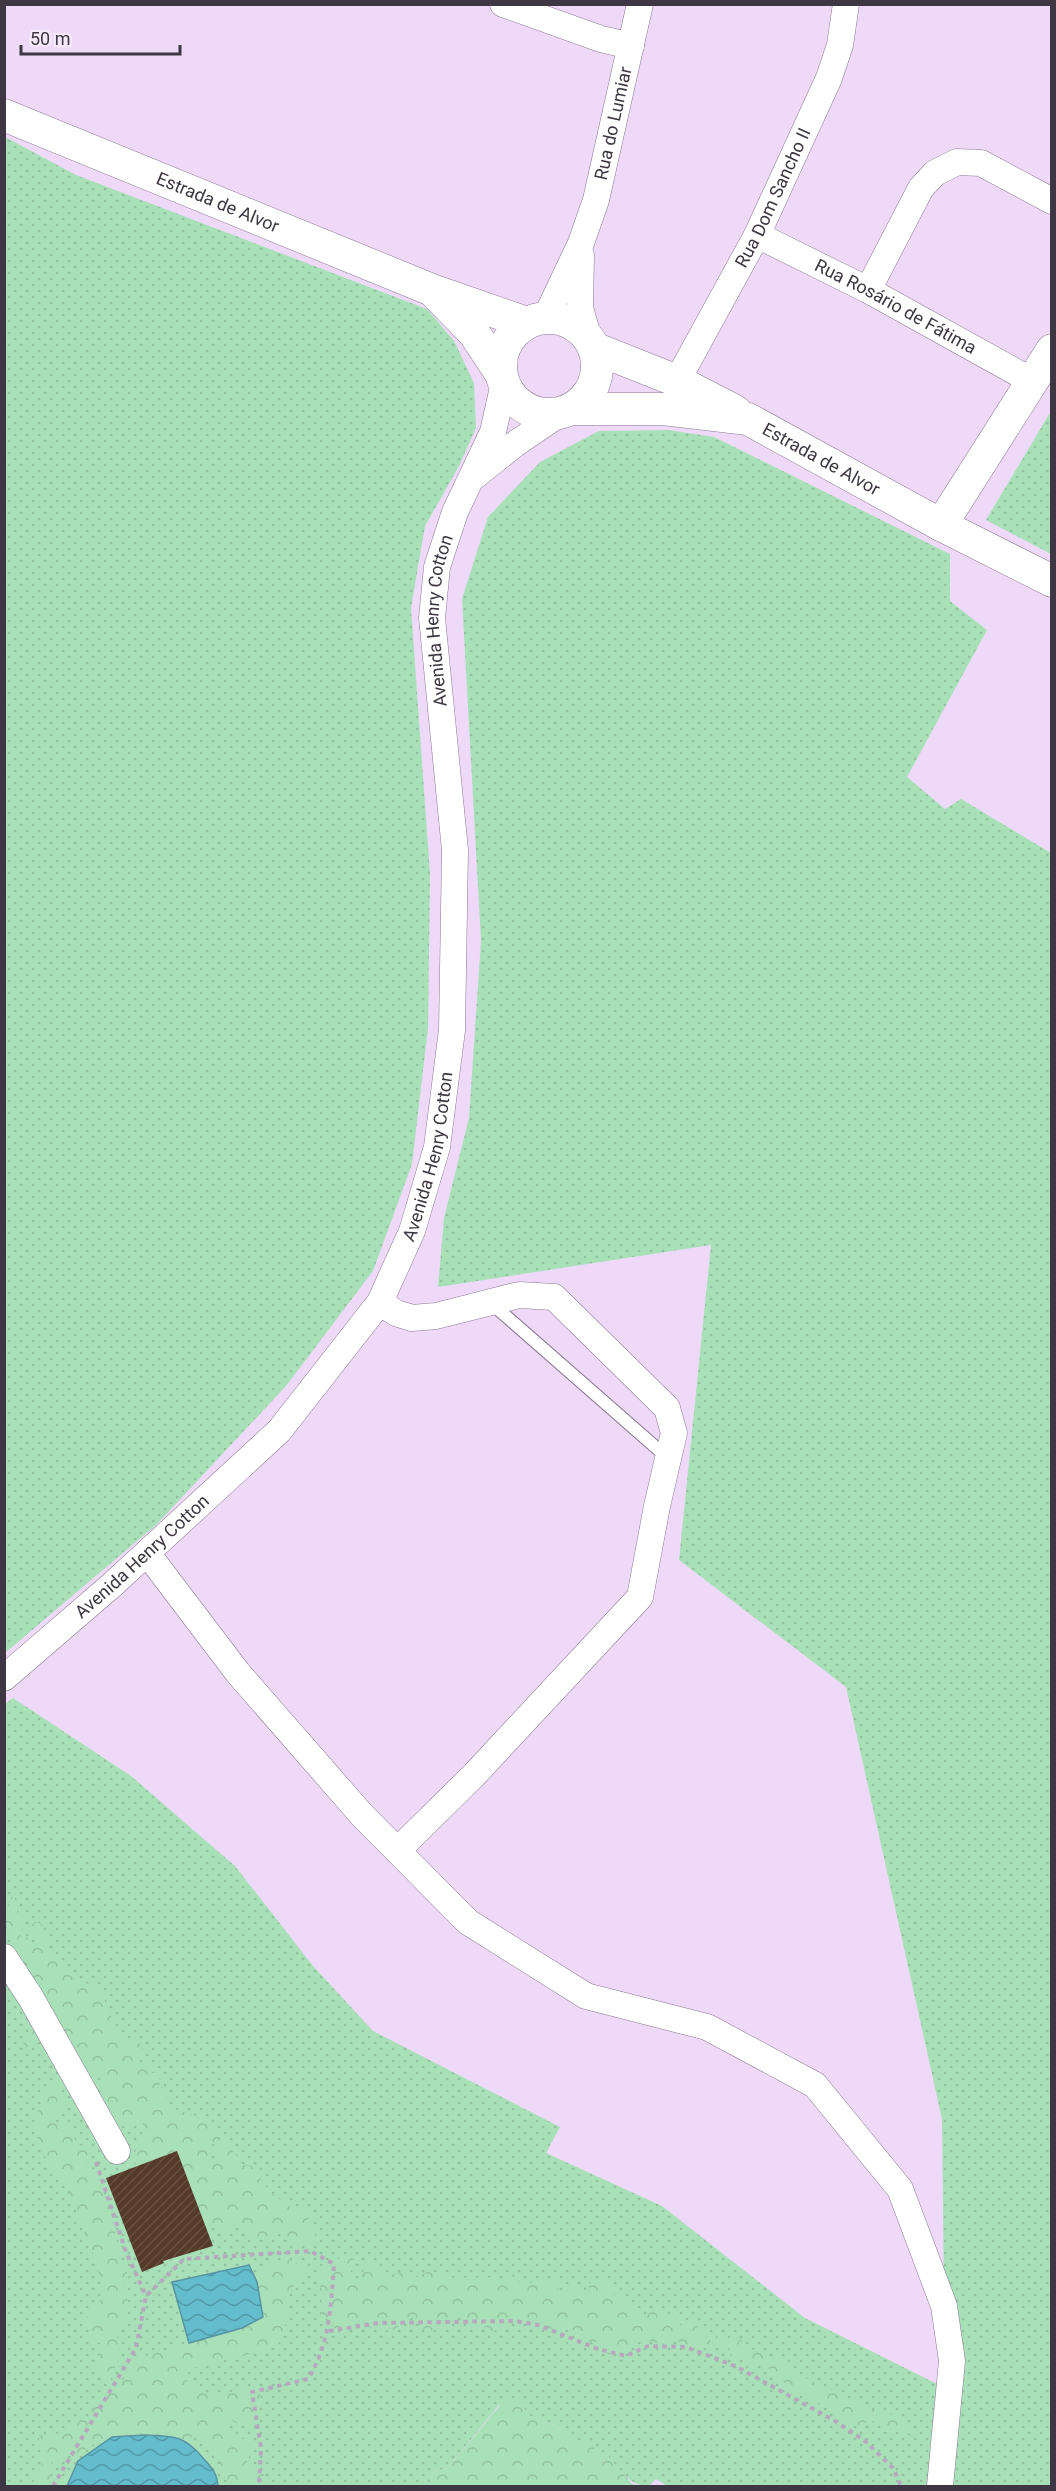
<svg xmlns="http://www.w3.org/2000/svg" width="1056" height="2491" font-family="Roboto,sans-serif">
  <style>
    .grass { fill: url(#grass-dots) }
    .forest { fill: url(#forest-crowns) }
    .water { fill: url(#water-waves); stroke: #5894a3; stroke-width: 1.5 }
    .building { fill: url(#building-hatch) }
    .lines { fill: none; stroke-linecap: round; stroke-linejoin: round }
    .service-casing { stroke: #8b7894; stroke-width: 14 }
    .minor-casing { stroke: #8b7894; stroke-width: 27 }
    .tertiary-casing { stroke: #8b7894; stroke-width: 33 }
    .path { stroke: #b7a7bf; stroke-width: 4; stroke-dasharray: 4.5 4.5; stroke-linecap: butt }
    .service { stroke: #fff; stroke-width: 12 }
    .minor { stroke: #fff; stroke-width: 26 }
    .tertiary { stroke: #fff; stroke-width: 32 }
    .labels { text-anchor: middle; stroke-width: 6; stroke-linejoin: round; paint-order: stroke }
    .street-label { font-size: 18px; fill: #3e3642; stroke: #f7eafd }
  </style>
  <defs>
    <pattern id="grass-dots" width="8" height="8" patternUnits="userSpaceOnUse" patternTransform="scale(1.5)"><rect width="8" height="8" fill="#a8e0b8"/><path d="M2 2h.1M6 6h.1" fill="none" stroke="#92c19f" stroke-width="1.8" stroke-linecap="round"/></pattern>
    <pattern id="forest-crowns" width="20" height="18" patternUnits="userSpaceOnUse" patternTransform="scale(1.5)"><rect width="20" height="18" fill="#a8e0b8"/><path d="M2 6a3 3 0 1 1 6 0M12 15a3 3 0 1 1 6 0" fill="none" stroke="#92c19f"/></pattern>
    <pattern id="water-waves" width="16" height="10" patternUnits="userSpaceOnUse" patternTransform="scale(1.5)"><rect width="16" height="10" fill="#63bdcc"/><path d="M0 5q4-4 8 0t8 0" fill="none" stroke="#539aa7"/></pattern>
    <pattern id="building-hatch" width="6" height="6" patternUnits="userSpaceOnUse" patternTransform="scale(1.5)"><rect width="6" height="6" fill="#553a29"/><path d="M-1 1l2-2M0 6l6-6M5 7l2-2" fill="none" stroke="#664f41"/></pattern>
  </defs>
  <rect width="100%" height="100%" fill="#eedaf8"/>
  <!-- grass -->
  <path class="grass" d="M5,137L76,175L427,309L454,341L474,383L476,428L458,468L425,526L411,608L430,874L428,1028L412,1164L373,1271L286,1386L157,1524L5,1653Z
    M1051,411V554L986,520Z
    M669,430L714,437L950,554V601L987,630L907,777L945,809L961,799L1051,853V2486H667L656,2479L649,2486C629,2486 620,2470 607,2455L602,2464L572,2443L555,2425L499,2405L448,2468L435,2471L428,2486H5L4,1705L13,1698L131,1776L235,1866L313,1966L373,2031L560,2127L546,2153L662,2206L805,2318L945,2388L942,2119L846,1687L679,1560L711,1245L438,1287L444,1218L469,1118L481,941L462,599L488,517L540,462L599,431Z"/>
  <!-- forest -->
  <path class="forest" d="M8,1897L15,1898L17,1909L26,1921L19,1935L30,1939L34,1945L37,1942L24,1930L36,1922L42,1924L48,1947L46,1951L57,1957L58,1965L63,1960V1966L72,1969L74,1977L79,1980L85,1977L84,1982L100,1990L120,2037L140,2043L144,2055L138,2060L144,2064L150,2061L151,2073L159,2072L160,2087L168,2088L165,2103L171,2108L200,2117L221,2137L212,2144L210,2159L217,2161L218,2146L227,2139L231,2144L230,2149L239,2156V2165C249,2163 254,2167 261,2173L260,2180L265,2182V2187H271L272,2194L297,2211L301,2205L315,2217L308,2218L307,2222L318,2228L312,2242L296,2246L281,2233L273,2238L255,2239L238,2226L226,2233L218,2225L207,2230L177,2151L142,2164L134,2163L133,2156L142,2140L143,2122L94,2131L86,2122V2113L104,2090L101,2074L90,2088L72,2047L49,2058L51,2047L47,2037L29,2048L23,2046L25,2037L32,2030L36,2031L30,1966L17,1964L10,1946L14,1935H5V1911L9,1904L5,1900Z
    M52,2080L62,2087L61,2093L69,2103L54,2123L63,2122L79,2145L91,2147L85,2160L100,2174L98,2184L112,2211V2222L123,2264L129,2277L124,2282L129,2306L125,2310L126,2322L117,2330L119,2358L109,2384L124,2379L131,2360L242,2328L263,2318L257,2282L263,2266L287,2259L308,2267L289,2292L287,2320L277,2347L193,2368L184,2377C211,2408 223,2391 258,2385L261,2400L256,2420L242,2426L231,2420L224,2424L230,2434L250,2440L251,2453L245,2465L264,2474L260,2486H226L228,2480L213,2447L194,2429L190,2442C167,2434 136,2430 112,2437C88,2444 82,2457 52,2459L50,2474L60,2482L58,2486H31L42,2466L39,2435L67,2433L65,2426L87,2418L109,2384L102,2379L94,2359L103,2352V2345L91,2338L92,2328L81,2321L93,2311L103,2296L97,2264L65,2183L51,2168L41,2150L35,2130L38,2105L44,2103L40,2092Z
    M344,2255L355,2260L349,2276L357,2280L369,2262L392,2275L403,2271L417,2277L431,2270C452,2285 481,2272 504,2280L513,2271L515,2282L530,2283L541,2277L560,2282L555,2300L571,2287L588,2291L591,2281L601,2279L611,2286L612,2297L615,2294L627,2297L632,2310L639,2308L645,2316L657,2307L666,2316H676L678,2327L689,2319C699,2324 702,2335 712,2342V2350L676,2341L661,2344L647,2340L629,2345L623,2353L608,2354L597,2342L583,2341L570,2327L540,2330L528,2319L506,2324L493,2332L487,2327L465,2330L467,2320L460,2316L438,2330L423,2331L424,2322L412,2318L391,2331L373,2329L359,2321L336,2331L330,2321L321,2315L322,2291L318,2278L327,2267Z
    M722,2333L728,2340L733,2335L742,2340L744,2354L747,2349C758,2349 765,2354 770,2364L773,2356C787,2364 795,2373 804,2385L806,2378L870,2409L901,2417L903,2424L919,2433L917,2438L872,2421L853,2426L802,2392L791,2394L782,2379L776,2380L768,2368C756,2364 744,2357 731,2356L727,2344L720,2346L717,2335Z
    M516,2397L530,2416L555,2425L572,2443H591L602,2464L607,2455L632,2484L644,2486H428L435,2471L448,2468L500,2405Z"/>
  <!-- water -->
  <path class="water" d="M249,2265L257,2282L263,2317L242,2328L189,2343L172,2282Z
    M144,2435C173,2436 184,2435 203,2458C212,2468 217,2473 218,2486H67L78,2461L112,2437Z"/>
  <!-- building -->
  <path class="building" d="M177,2151L213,2246L163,2261L164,2263L142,2272L106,2178Z"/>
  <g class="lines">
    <defs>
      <path id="service" d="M491,1303L668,1458"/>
      <g id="minor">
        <path d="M503,4L601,39L631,46"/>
        <path id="s1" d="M757,235L868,290L1032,381"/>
        <path d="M581,255L580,308L589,339"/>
        <path d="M868,290L921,188L935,173L957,162L981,163L1052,201"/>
        <path id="s2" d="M546,317L581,243L596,200L640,4"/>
        <path id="s3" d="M677,381L757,235L829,78L840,45L846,4"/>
        <path d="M475,476L515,444L562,412"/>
        <path d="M380,1302L396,1313L412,1318L436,1316L519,1295L554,1297L667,1408L674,1433L657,1506L640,1597L474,1775L398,1850"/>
        <path d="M147,1553L238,1673L361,1814L468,1922L586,1996L707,2027L815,2085L900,2189L944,2306L952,2361L940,2486"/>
        <path id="s4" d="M4,1678L112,1585L279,1431L380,1302L412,1231L437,1147L452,1030L455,850L432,618L437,567L455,512L493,432L504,383"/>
        <path d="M4,1957L31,1998L117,2151"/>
      </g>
      <g id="tertiary">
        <path id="s5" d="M4,115L432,290L527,323"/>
        <path d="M437,295L474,333L501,374"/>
        <circle cx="549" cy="366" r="48"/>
        <path d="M594,348L677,381L735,411"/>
        <path id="s6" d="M571,409H663L748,419L941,525L1052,581"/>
        <path d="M941,525L1052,350"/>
      </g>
    </defs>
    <!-- service casing -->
    <use href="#service" class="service-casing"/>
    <!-- minor casing -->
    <use href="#minor" class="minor-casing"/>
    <!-- tertiary casing -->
    <use href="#tertiary" class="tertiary-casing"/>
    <!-- path -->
    <path class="path" d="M96,2162L126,2252L146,2296
      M329,2331L378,2323L515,2321L538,2325L598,2349L626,2356L648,2346L686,2347L737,2367L835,2421L865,2441L893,2468L901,2486
      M53,2486L136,2348L146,2296L184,2259L310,2251L334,2264C331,2305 330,2343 308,2379L252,2392L261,2448L259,2486"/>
    <!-- service -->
    <use href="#service" class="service"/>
    <!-- minor -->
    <use href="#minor" class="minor"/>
    <!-- tertiary -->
    <use href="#tertiary" class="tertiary"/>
  </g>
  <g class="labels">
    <!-- street labels -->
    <g class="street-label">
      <text dy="6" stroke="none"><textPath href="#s2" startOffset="206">Rua do Lumiar</textPath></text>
      <text dy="6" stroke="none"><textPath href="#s3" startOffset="207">Rua Dom Sancho II</textPath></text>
      <text dy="6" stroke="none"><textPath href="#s5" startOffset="231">Estrada de Alvor</textPath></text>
      <text dy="6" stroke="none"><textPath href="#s1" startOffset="156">Rua Rosário de Fátima</textPath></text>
      <text dy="6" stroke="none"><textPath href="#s6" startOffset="261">Estrada de Alvor</textPath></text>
      <text dy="6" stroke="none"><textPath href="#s4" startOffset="1228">Avenida Henry Cotton</textPath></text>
      <text dy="6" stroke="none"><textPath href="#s4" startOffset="688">Avenida Henry Cotton</textPath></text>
      <text dy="6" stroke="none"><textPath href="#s4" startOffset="184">Avenida Henry Cotton</textPath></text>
    </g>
  </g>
  <!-- border -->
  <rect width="1056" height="2491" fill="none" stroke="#3e3642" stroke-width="12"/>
  <!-- scale -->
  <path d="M21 45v9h159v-9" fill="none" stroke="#3e3642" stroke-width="3"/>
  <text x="30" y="45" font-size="18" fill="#3e3642" stroke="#f7eafd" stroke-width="4.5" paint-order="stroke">50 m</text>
</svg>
